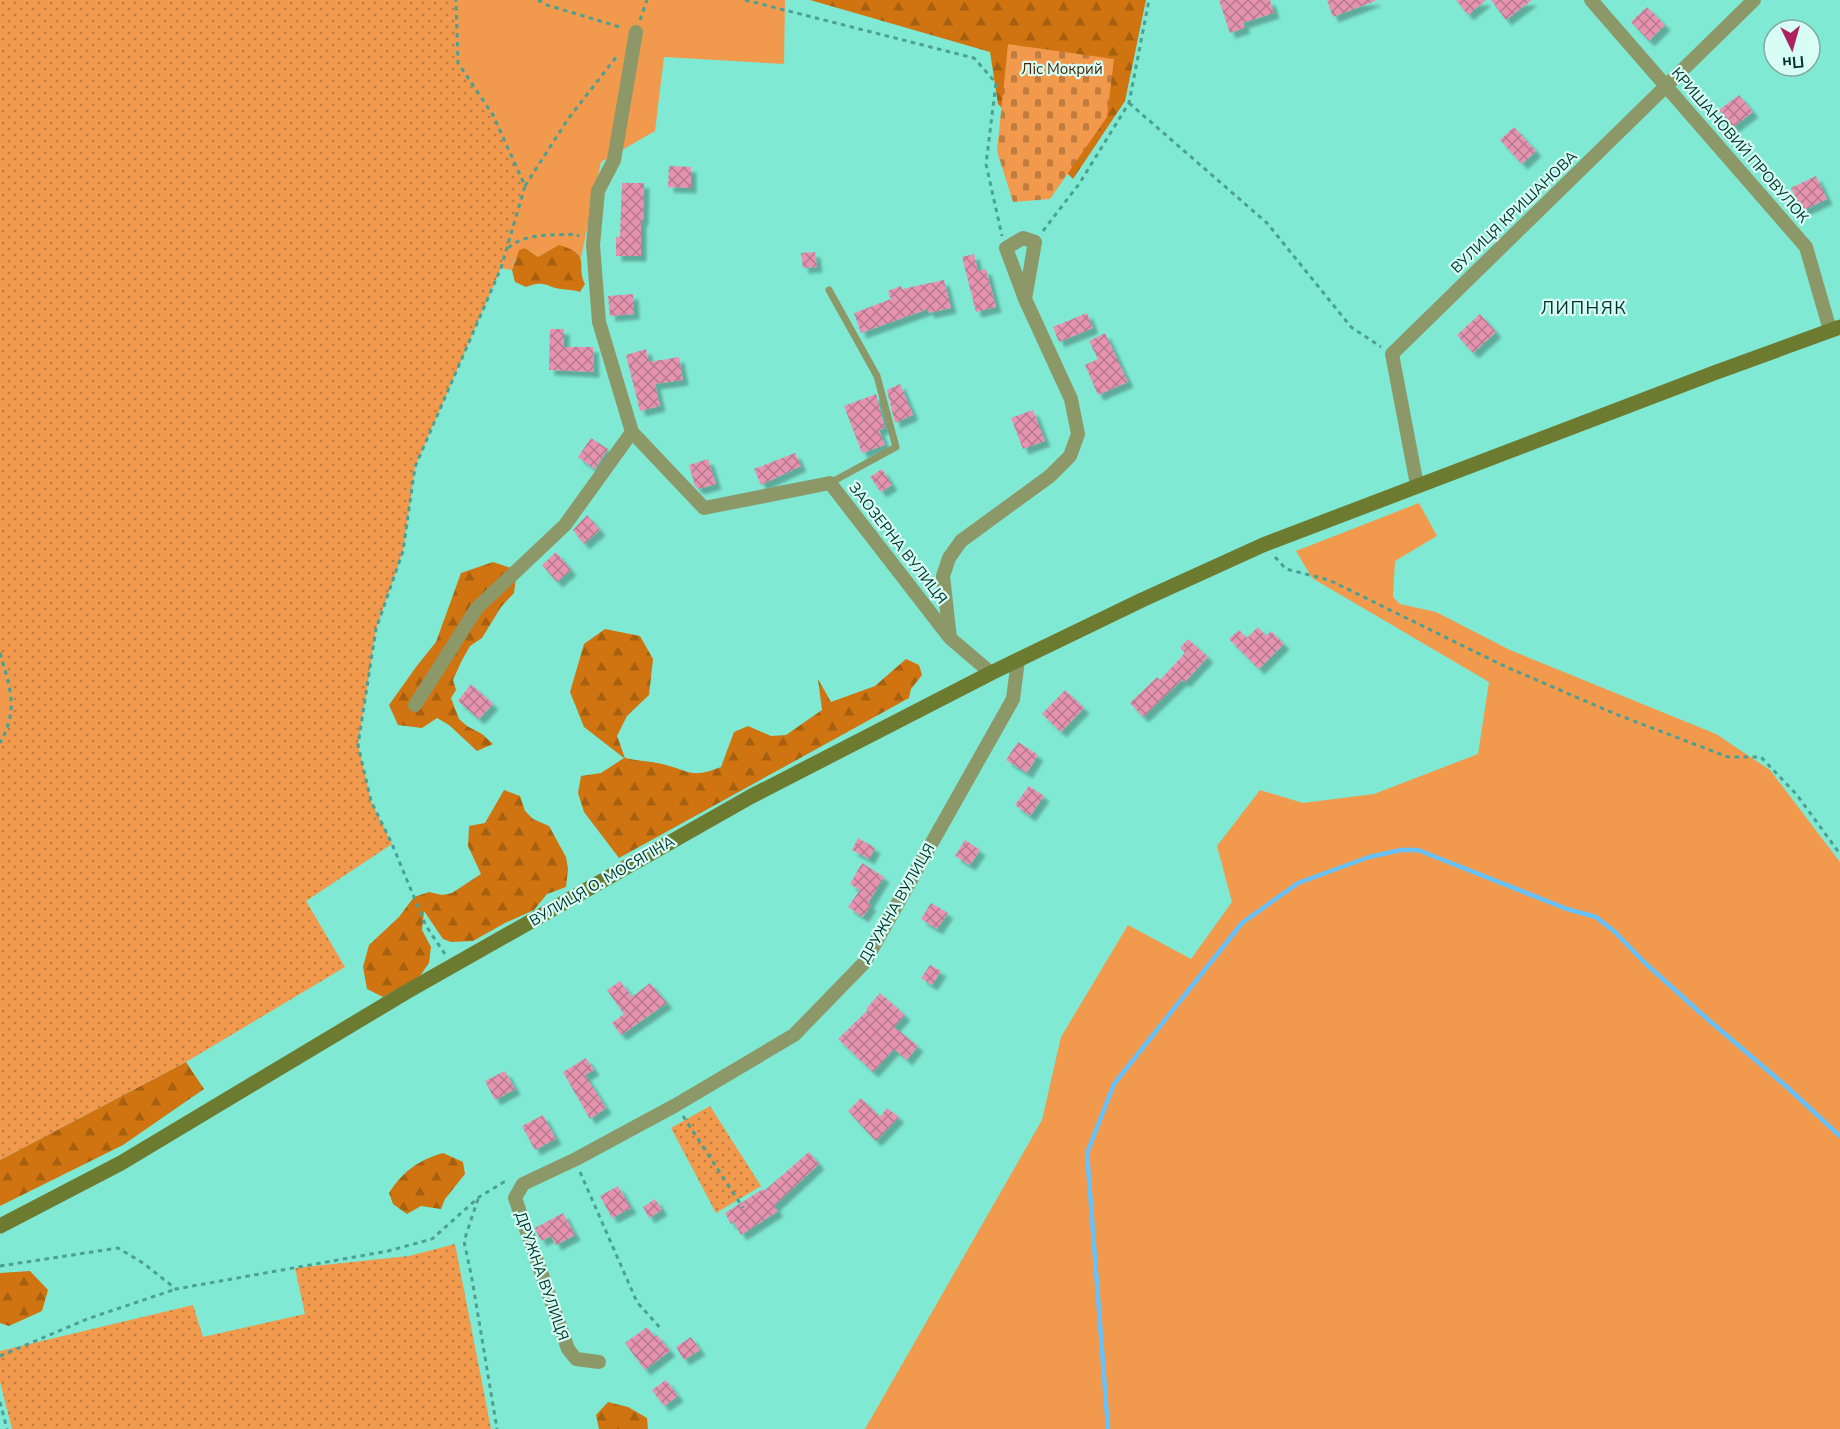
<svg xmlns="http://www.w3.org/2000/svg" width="1840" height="1429" font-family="'Nunito Sans',sans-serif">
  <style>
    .grass { fill: #f1994d }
    .forest { fill: url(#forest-firs) }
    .cemetery { fill: url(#cemetery-stones) }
    .garden { fill: url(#garden-dots) }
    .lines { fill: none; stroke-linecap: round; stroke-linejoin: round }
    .stream { stroke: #67c1fa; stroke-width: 4.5 }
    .building { fill: url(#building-cross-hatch); filter: url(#shadow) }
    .path { stroke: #4da091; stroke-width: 3; stroke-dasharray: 4.5 4.5; stroke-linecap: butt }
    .lane { stroke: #8d9869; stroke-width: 7 }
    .street { stroke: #8d9869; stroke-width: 14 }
    .secondary { stroke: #6c7b30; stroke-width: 15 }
    .labels { text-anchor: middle; stroke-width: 4.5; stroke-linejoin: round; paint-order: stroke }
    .park-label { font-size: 15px; fill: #4b2703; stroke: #d7fdf4 }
    .street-label { font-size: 15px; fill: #00312a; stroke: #d7fdf4 }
    .quarter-label { font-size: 18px; letter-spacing: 1.5px; fill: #00312a; stroke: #d7fdf4 }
  </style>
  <defs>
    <pattern id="forest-firs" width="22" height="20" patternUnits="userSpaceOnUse" patternTransform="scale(1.5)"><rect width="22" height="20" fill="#cf7410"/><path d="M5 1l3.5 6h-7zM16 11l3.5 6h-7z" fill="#a6600f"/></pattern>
    <pattern id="cemetery-stones" width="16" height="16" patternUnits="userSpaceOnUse" patternTransform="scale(1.5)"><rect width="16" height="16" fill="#f1994d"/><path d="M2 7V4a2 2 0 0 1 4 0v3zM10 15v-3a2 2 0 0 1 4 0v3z" fill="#c17d40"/></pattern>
    <pattern id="garden-dots" width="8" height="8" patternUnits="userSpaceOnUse" patternTransform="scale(1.5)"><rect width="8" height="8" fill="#f1994d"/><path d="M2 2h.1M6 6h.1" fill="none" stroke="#c17d40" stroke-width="1.8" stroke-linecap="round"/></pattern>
    <pattern id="building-cross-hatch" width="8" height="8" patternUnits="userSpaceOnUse" patternTransform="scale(1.5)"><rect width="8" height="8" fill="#e593ae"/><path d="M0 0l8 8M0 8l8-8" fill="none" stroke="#b7798e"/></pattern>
    <filter id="shadow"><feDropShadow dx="5.5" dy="5.5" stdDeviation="1.5" flood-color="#0004"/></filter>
  </defs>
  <rect width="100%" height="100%" fill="#80e9d4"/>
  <!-- grass -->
  <path class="grass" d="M456,0H785L784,64L664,57L655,131L601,162L581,258L576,252L551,250L538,257L525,248L515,259L512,270L501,268L507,249L493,115L458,63Z
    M1419,503L1437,536L1395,561L1393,597L1400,604L1436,612L1510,650L1716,734L1770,770L1840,862V1429H865L1042,1120L1061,1037L1128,925L1191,959L1232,902L1217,846L1260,790L1303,803L1374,794L1478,754L1489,682L1312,578L1296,551Z
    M0,653C10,688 19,709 0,743Z"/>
  <!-- forest -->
  <path class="forest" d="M810,0H1146L1125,101L1073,179L998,104L990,52Z
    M559,245C593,255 575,264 585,284L580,292C572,289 562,290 555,288C543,283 539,282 526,287L515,282L512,270L519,250L525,248L538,257Z
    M493,562L517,570L514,593L501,607L482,638L470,646L462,660L453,680L456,690L451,698L459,719L467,726L482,734L493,744L477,751L449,725L437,718L422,728L398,725L389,705L416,667L436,642L461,573Z
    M605,629L640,636L653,659L649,695L627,716L617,736L625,758C637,761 650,761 662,764C691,771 690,779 721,767L734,732L748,726L771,736L786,735L822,710L818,679L831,702L875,686L906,659L919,665L922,675L911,689L909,698L619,858L584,812L578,793L581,776L601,773L624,758L584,727L570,692L584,644Z
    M504,790L520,796L525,811L533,819L549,826L566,857L568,869L566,887L547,894L534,910L505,923L473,941L451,942L443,939L424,911L422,930L431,947L429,963L420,976L383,997L367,989L363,967L369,945L399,917L414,897L429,892L442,895L452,893L481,874L468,846L469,826L485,823Z
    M186,1062L204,1089L123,1145L0,1206V1160Z
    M443,1153L463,1162L465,1174L445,1199L441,1209L421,1206L407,1214L393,1204L389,1193C403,1171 419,1160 443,1153Z
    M30,1271L48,1290L42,1311L9,1326L0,1323V1273Z
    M608,1402L628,1407L647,1418L648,1429H599L596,1415Z"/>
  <!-- cemetery -->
  <path class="cemetery" d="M1008,44L1114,59L1107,117L1050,199L1013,202L997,151Z"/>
  <!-- garden -->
  <path class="garden" d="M0,0H456L458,63L493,115L525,186L501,268L415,467L403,551L376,629L358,745L371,801L392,844L306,901L345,967L186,1062L0,1160V743C19,709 10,688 0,653Z
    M710,1106L761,1186L716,1213L671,1128Z
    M455,1244L491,1429H12L0,1382V1351L193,1305L203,1337L305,1314L295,1268L409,1256Z"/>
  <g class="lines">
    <!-- stream -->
    <path class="stream" d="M1108,1429L1087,1153L1114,1084L1242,923L1298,883L1369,857L1401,850H1418L1567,909L1596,917L1615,932L1645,963L1704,1016L1787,1087L1840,1136"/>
  </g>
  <!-- building -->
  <path class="building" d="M1219,0H1270L1274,13L1243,23L1245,28L1230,33Z
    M1327,0H1375V1L1333,17Z
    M1456,0H1486L1468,15Z
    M1491,0H1532L1506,20Z
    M1647,7L1665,25L1649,41L1631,22Z
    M1739,95L1753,112L1733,127L1719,110Z
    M1514,127L1536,151L1522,164L1500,140Z
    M669,166L691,167V188L668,187Z
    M1816,176L1827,199L1802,211L1791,188Z
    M622,183H644L643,220H641V256H616V237H620Z
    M815,252L817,267L803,268L801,253Z
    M974,254L978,271L986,269L996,307L976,312L962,257Z
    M944,280L951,308L929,313L928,309L861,333L854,313L891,299L888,291L901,286L902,289Z
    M633,294L634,314L610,316L608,296Z
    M1087,313L1093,328L1059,342L1053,327Z
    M1480,314L1496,332L1473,353L1457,335Z
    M550,329H564V347H593L594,372L549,370Z
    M1105,333L1128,382L1098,395L1085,365L1098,359L1089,341Z
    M646,349L649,362L679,357L683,380L655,384L660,406L640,411L626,355Z
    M900,384L913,415L895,423L887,390Z
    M876,394L885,428L879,430L885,445L862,453L844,406Z
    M1033,410L1045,441L1023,449L1011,418Z
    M591,438L608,449L595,469L578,457Z
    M795,453L801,466L761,485L754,469Z
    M708,459L716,484L699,489L695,486L689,465Z
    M882,469L892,485L881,492L870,477Z
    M587,515L600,530L584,544L573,530Z
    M556,552L571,570L557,582L542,565Z
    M1258,627L1266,636L1271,631L1284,644L1259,669L1229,639L1239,630L1247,638Z
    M1188,639L1208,657L1185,682L1182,680L1143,717L1130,703L1157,677L1160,680L1185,653L1180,648Z
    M471,684L493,704L479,719L458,701Z
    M1065,690L1084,708L1061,732L1042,714Z
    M1018,742L1038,755L1027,773L1006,760Z
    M1029,786L1044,796L1030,816L1015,805Z
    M858,838L875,848L869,859L852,850Z
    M965,840L980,850L970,865L955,856Z
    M862,863L884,877L868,903L871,905L863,917L848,907L860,890L850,884Z
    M931,903L948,913L937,929L921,919Z
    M930,965L941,971L932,985L921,978Z
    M620,981L632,997L650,983L667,1003L621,1035L612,1023L624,1014L607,990Z
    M880,993L905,1015L894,1027L918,1046L907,1060L894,1049L873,1072L838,1039L868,1010L866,1009Z
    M586,1058L594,1070L585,1075L606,1108L590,1119L563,1072Z
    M505,1071L515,1089L495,1100L485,1081Z
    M861,1098L880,1117L887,1108L899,1117L876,1141L848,1111Z
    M543,1115L556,1139L535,1150L522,1126Z
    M809,1152L819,1164L774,1206L778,1211L741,1235L734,1222L731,1224L725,1213L763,1189L764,1191Z
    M618,1186L631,1208L612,1218L600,1196Z
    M655,1199L662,1210L649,1218L643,1207Z
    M563,1213L575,1235L556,1245L551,1236L541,1241L535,1228Z
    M647,1327L655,1337L657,1335L670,1351L645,1370L625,1343Z
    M691,1337L700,1350L684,1360L676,1347Z
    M666,1380L678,1396L664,1406L652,1390Z"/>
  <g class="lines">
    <!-- path -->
    <path class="path" d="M538,0L547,5L623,28
      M745,0L974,58L996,83L986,164L1002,236
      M640,20L647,0
      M1129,103L1267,223L1351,327L1381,347
      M525,186L568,119L617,56
      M1043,231L1079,184L1129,103L1149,0
      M508,248C526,232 553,236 575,234L579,236
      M1275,557L1286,569L1329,580L1502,665L1613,713L1728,757H1761L1797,795L1840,854
      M0,653C10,688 19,709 0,743
      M445,954L426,926L392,844L371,801L358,745L376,629L403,551L415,467L501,268L525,186L493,115L458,63L456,0
      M683,1116L743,1208
      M580,1172L637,1302L661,1329
      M478,1199L464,1241L472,1279L497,1429
      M0,1266L118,1248L143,1263L176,1289L388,1251L432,1239L479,1197L504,1182L509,1183
      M0,1356L87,1319L176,1289
      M0,1402L7,1429"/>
    <!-- lane -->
    <path class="lane" d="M829,290L877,376L896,447L830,483"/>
    <!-- street -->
    <path class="street" d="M1591,0L1806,247L1830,330
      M636,32L614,160L598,191L593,245L599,322L632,432L704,508L830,483L950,638
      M1417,485L1392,354L1754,0
      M991,673L950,638L943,576L949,558L961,541L1050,476L1070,456L1078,434L1071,399L1025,299L1006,248L1023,238L1035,242L1025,299
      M415,705L477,608L565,525L632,432
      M599,1362L576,1359L568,1349L515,1198L523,1184L576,1159L676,1105L794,1035L864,963L1013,699L1018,660"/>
    <!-- secondary -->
    <path class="secondary" d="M0,1226L121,1163L408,991L750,797L991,673L1142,600L1263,545L1714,373L1840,327"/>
  </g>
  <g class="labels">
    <!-- park labels -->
    <g class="park-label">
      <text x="1062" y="74">Ліс Мокрий</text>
    </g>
    <!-- street labels -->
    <g class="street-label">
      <text transform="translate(1740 145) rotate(49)" y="5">КРИШАНОВИЙ ПРОВУЛОК</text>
      <text transform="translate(1514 212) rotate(-44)" y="5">ВУЛИЦЯ КРИШАНОВА</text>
      <text transform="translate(898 543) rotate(52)" y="5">ЗАОЗЕРНА ВУЛИЦЯ</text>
      <text transform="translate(602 881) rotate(-30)" y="5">ВУЛИЦЯ О. МОСЯГІНА</text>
      <text transform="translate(897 903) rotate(-60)" y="5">ДРУЖНА ВУЛИЦЯ</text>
      <text transform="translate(542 1276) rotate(71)" y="5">ДРУЖНА ВУЛИЦЯ</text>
    </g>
    <!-- quarter labels -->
    <g class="quarter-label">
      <text x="1584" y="314">ЛИПНЯК</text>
    </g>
  </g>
  <!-- north arrow -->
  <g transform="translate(1792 48) rotate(175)"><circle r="28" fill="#d7fdf4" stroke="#81aba3" stroke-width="1.5"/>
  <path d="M0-4.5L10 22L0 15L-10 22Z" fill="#ad2261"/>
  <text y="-9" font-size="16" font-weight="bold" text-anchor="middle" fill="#00312a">Пн</text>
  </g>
</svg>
